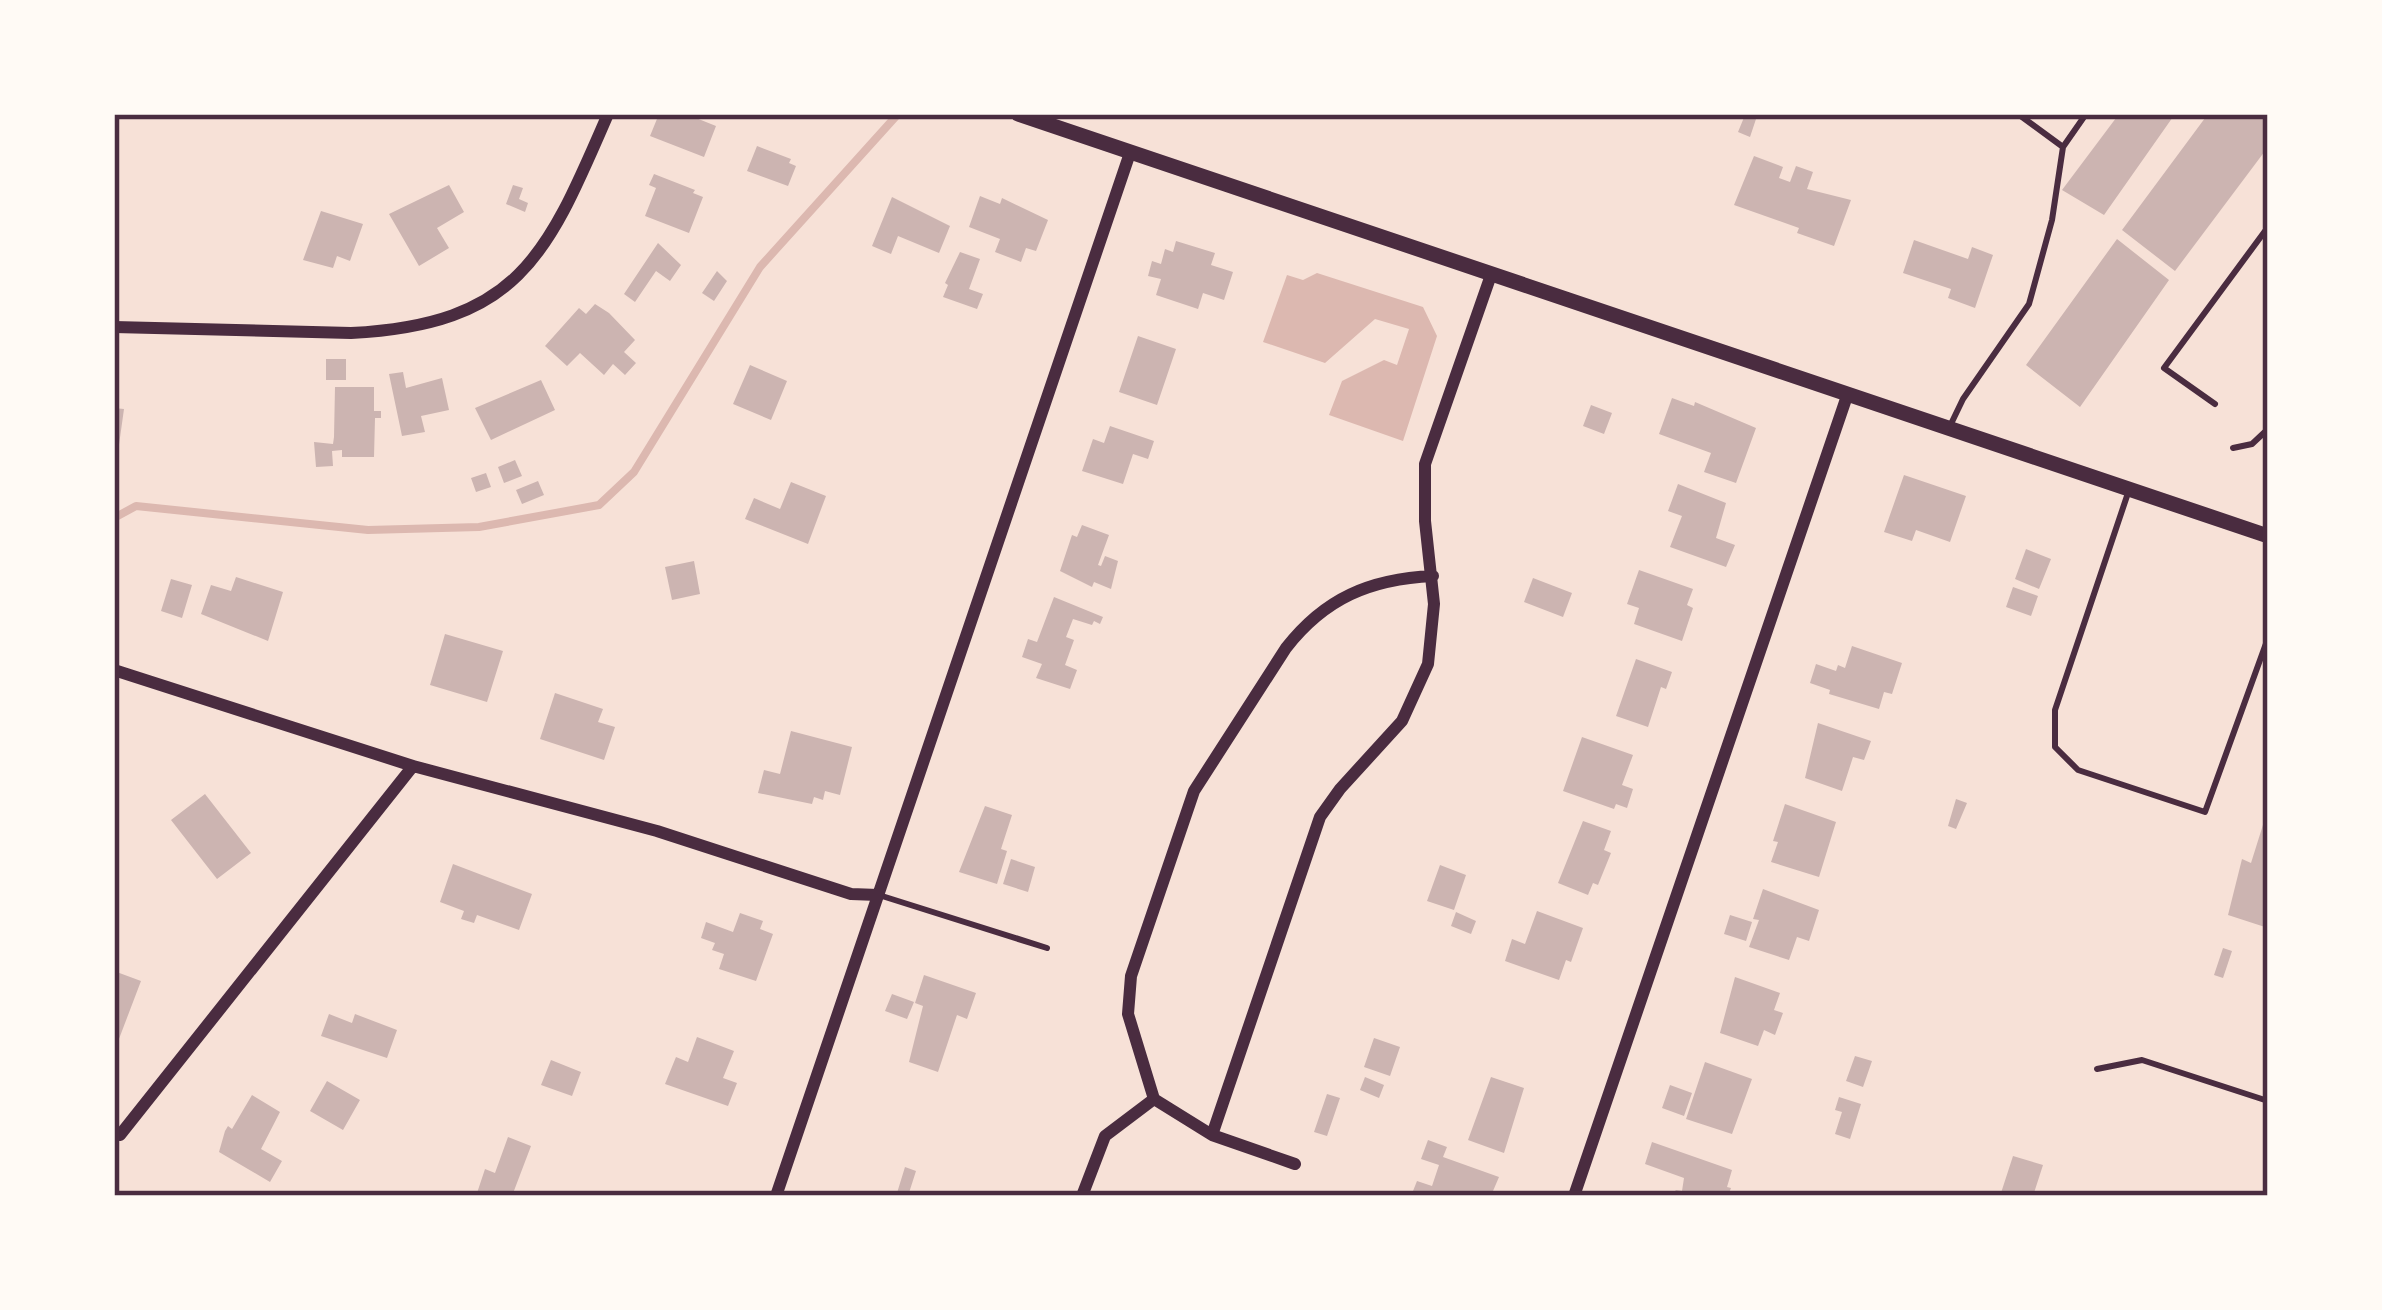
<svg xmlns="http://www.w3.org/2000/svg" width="2382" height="1310" font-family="'Asap Condensed',sans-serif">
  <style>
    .water { fill: #dcb8b0 }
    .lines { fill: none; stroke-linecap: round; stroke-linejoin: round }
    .stream { stroke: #dcb8b0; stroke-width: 8 }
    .building { fill: #ccb4b1 }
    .service { stroke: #4a2c40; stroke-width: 6 }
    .minor { stroke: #4a2c40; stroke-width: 12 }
    .tertiary { stroke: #4a2c40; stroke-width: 15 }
    .neatline { fill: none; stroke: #4a2c40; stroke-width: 4.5 }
  </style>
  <rect width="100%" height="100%" fill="#f7e1d7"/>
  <!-- water -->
  <path class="water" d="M1317,273L1423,307L1437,336L1403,441L1329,415L1342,381L1384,360L1397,365L1409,329L1375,319L1325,363L1263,342L1287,275L1303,280Z"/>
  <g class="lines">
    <!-- stream -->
    <path class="stream" d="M114,518L136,506L368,530L479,527L599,505L634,472L760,267L898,114"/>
  </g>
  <!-- building -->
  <path class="building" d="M659,114H686L716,126L704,157L650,136Z
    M2119,114H2175L2104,215L2062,190Z
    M2208,114H2263L2268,118V147L2175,271L2122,230Z
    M1745,115L1756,119L1750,137L1738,132Z
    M757,146L791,159L789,163L796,166L788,186L747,171Z
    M1754,156L1783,167L1779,178L1790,182L1796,166L1813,172L1807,189L1851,200L1834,246L1797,233L1799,228L1734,205Z
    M654,174L695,190L693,193L703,197L689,233L645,216L656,188L649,185Z
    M449,185L464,212L437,228L449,248L419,266L389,214Z
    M513,185L523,188L519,199L528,203L525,212L506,204Z
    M980,196L1000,204L1002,198L1048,220L1036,251L1026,248L1021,262L995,252L1000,239L969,227Z
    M892,197L950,226L939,253L898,236L891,254L872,246Z
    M321,211L363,224L350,261L337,256L333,268L303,260Z
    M2117,239L2169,280L2080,407L2026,365Z
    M1914,240L1968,259L1972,247L1993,255L1975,308L1948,298L1951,289L1903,273Z
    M1176,241L1215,253L1211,265L1233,272L1224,300L1203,293L1198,309L1156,295L1161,279L1148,276L1152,261L1161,264L1165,249L1173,252Z
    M658,243L681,265L670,281L656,271L635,302L624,294Z
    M960,252L980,259L969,289L983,294L977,309L943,297L948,285L945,283Z
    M717,271L727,281L714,301L702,293Z
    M595,304L609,313L635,340L624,352L636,363L625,375L613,364L604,375L580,353L567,366L545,346L579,308L586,314Z
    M1138,336L1176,349L1157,405L1119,392Z
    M326,359H346V380H326Z
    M750,365L787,381L771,420L733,404Z
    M403,372L406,388L442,378L449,410L421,416L425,432L402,436L389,374Z
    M541,380L555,410L491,440L475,408Z
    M335,387H374V411H381V418H375L374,457H342V450L332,451L333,466L316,467L314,442L333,444L334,437Z
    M1672,398L1694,406L1695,402L1756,428L1736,483L1704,472L1711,453L1659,434Z
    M1591,405L1612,413L1604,434L1583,426Z
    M114,408L124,409L117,459L114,458Z
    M1110,426L1154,441L1148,459L1133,454L1123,484L1082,471L1093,439L1104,443Z
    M515,460L522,476L504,483L498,467Z
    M486,473L491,487L476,492L471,478Z
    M1904,475L1966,496L1950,542L1916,530L1912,541L1884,532Z
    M538,481L544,495L522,504L516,490Z
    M791,482L826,496L808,544L745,519L754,498L780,509Z
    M1678,484L1726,503L1716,538L1735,545L1726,567L1670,547L1682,516L1668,511Z
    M1082,525L1109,535L1098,565L1101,566L1105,556L1118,561L1111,589L1094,582L1092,587L1060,571L1072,535L1077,537Z
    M2026,549L2051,559L2039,589L2015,579Z
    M694,561L700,594L672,600L665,567Z
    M1639,570L1693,589L1687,605L1693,608L1682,641L1634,624L1639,608L1627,604Z
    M236,577L283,592L268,641L201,614L211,585L231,591Z
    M1533,578L1572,593L1563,617L1524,602Z
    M171,579L192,585L182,618L161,611Z
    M2013,587L2038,596L2031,616L2006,607Z
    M1054,597L1103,617L1100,624L1094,621L1092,625L1073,619L1066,637L1074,640L1065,665L1077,670L1070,689L1036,678L1042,664L1022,657L1028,639L1037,642Z
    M445,634L503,651L487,702L430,685Z
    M1852,646L1902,663L1892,694L1884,692L1879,709L1829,694L1830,690L1810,683L1816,664L1836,671L1838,665L1845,668Z
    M1636,659L1672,672L1666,689L1661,687L1648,727L1616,716Z
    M555,693L603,709L598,722L615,727L604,760L540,739Z
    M1818,723L1871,741L1864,760L1853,757L1842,791L1805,778Z
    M791,731L852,747L840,795L825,791L823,800L814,797L812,804L758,793L764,770L780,774Z
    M1582,737L1633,755L1622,785L1633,789L1627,808L1616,804L1614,809L1563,791Z
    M205,794L251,853L217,879L171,820Z
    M1956,799L1967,803L1956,829L1948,826Z
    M1785,804L1836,822L1819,877L1771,862L1778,842L1773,841Z
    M985,806L1012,815L1001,849L1007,851L997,884L959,872Z
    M2267,812H2268V928L2228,915L2242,859L2251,863Z
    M1583,821L1611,831L1604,850L1611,853L1598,885L1593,883L1588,895L1558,883Z
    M1011,859L1035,867L1028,892L1003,884Z
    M453,864L532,894L519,930L477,915L474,923L461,919L464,911L440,902Z
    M1440,865L1466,875L1454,910L1427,901Z
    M1763,889L1819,910L1809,941L1797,937L1789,960L1749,947L1759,920L1753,919Z
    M1537,911L1583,928L1571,962L1566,960L1559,980L1505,961L1512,939L1525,944Z
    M1456,912L1476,921L1471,934L1451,926Z
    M740,913L763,921L760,929L773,934L756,981L719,969L724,954L712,950L715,943L701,938L706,922L733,932Z
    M1730,915L1752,922L1746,941L1724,934Z
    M2223,948L2232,951L2223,978L2214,975Z
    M114,971L141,981L114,1052Z
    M924,975L976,993L967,1019L957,1015L938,1072L909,1062L923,1006L915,1003Z
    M1735,977L1780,993L1774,1010L1783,1013L1775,1035L1764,1030L1758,1046L1720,1033Z
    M892,994L914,1002L907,1019L885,1011Z
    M329,1014L352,1023L355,1014L397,1030L387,1058L321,1036Z
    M697,1037L734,1051L723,1078L737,1083L728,1106L665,1084L676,1057L688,1062Z
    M1374,1038L1400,1047L1390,1076L1364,1067Z
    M1855,1056L1872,1061L1863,1087L1846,1081Z
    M551,1060L581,1072L572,1096L541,1085Z
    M1705,1062L1752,1079L1732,1134L1686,1119Z
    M1365,1077L1384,1085L1379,1098L1360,1090Z
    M1491,1077L1524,1088L1504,1153L1468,1140Z
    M327,1081L360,1100L343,1130L310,1111Z
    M1670,1085L1692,1093L1684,1116L1662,1108Z
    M1327,1094L1340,1098L1327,1136L1314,1132Z
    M252,1095L280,1112L261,1149L282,1161L270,1182L219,1152L225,1131L228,1126L232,1129Z
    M1839,1097L1861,1104L1850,1139L1835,1134L1842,1112L1835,1110Z
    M508,1137L531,1146L512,1196H476L485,1169L495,1173Z
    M1428,1140L1447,1147L1443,1157L1499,1177L1493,1191L1496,1196H1411L1417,1181L1432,1186L1439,1165L1421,1159Z
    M1652,1142L1732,1170L1727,1187L1731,1188L1728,1196H1670L1676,1190L1682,1191L1684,1178L1645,1164Z
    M2013,1156L2043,1165L2033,1196H2000Z
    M905,1167L916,1171L908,1196L897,1193Z"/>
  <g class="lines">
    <!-- service -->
    <path class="service" d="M2018,114L2063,147
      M2215,404L2164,368L2268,227
      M1950,426L1963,399L2029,304L2052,220L2063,147L2086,114
      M2233,448L2252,444L2268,429
      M2129,490L2055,710V747L2078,770L2205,812L2268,638
      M882,896L1047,948
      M2097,1069L2142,1060L2268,1101"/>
    <!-- minor -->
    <path class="minor" d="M114,327L351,333C520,324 547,255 608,114
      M114,670L413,766L657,831L851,894L878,895
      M120,1135L413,766
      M1212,1135L1320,817L1340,789L1402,721L1428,664L1434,604L1425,521V464L1491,275
      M1295,1164L1212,1135L1154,1099L1128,1014L1131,976L1194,791L1286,648C1325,598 1370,579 1433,576
      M776,1196L1130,153
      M1082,1196L1105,1136L1154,1099
      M1574,1196L1847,396"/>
    <!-- tertiary -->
    <path class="tertiary" d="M1018,114L2268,536"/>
  </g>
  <!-- border -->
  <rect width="2382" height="1310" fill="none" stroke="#fffaf5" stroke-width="234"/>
  <rect x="117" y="117" width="2148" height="1076" class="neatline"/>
</svg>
